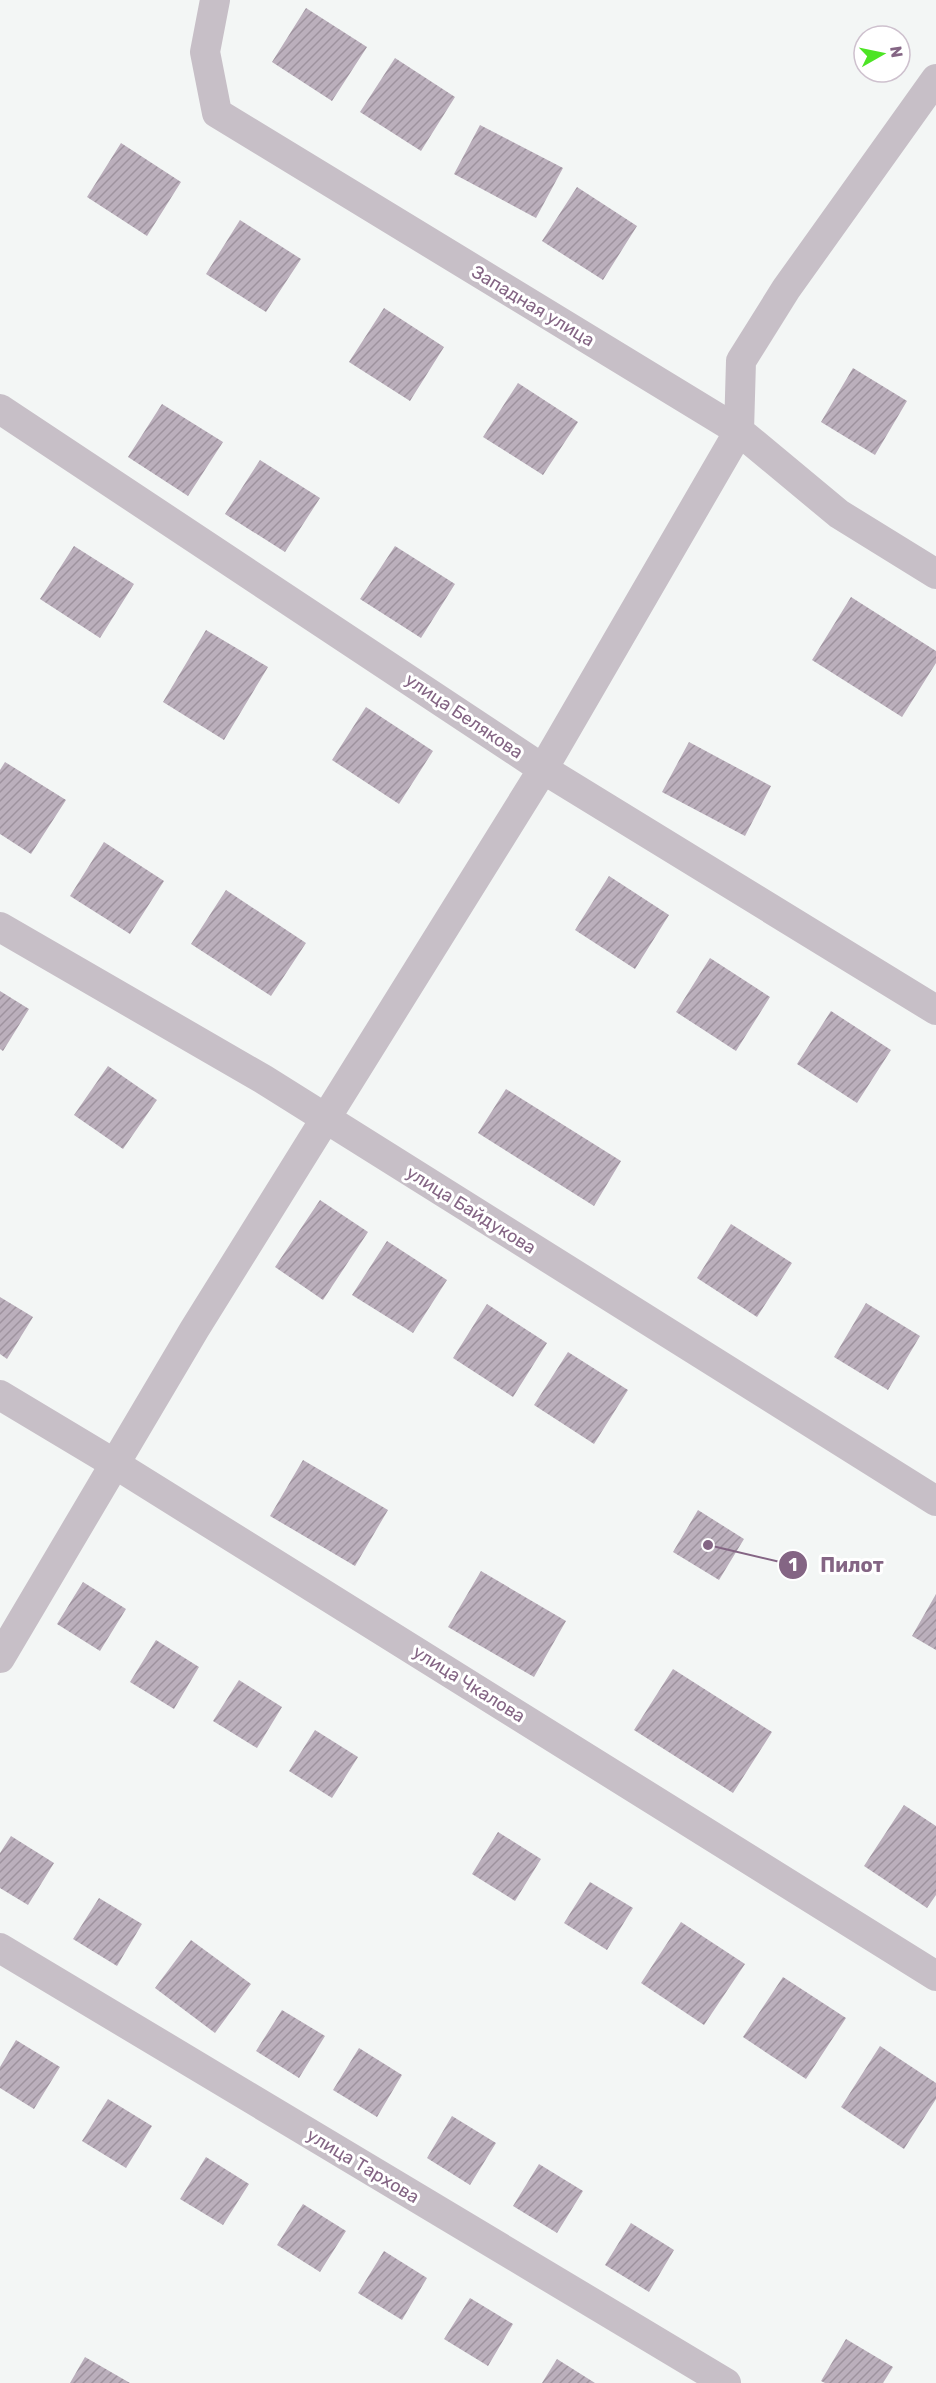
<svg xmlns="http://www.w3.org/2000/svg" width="936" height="2383" font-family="Rubik,sans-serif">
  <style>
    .building { fill: url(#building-hatch) }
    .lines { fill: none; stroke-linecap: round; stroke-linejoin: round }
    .minor { stroke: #c7bfc7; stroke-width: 30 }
    .labels { text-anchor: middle; stroke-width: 6; stroke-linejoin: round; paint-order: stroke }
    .street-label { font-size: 18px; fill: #846584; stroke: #fff }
    .leader { fill: none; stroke: #846584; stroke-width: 2 }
    .callout-dot { fill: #846584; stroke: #fff; stroke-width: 2 }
    .mark-label { font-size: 18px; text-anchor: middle; font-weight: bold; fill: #fff }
    .callout-label { font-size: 20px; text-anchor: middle; font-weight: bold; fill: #846584; stroke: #fff; stroke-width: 6; stroke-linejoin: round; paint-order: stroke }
  </style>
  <defs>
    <pattern id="building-hatch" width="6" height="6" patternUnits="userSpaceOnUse" patternTransform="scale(1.5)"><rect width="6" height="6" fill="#bbafbc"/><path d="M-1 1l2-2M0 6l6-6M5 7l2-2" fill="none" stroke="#9e929e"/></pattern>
  </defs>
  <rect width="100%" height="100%" fill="#f3f6f5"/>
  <!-- building -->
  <path class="building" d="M306,8L367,47L332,101L272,62Z
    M395,58L455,97L421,151L360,112Z
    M480,125L563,168L536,218L454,174Z
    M121,143L181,182L147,236L87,197Z
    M577,187L637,226L603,280L542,241Z
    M240,220L301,259L266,312L206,274Z
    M384,308L444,347L410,401L349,362Z
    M853,368L907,401L875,455L821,422Z
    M518,383L578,422L543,475L483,437Z
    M162,404L223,442L188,496L128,457Z
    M260,460L320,498L285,552L225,514Z
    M74,546L134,584L100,638L40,599Z
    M395,546L455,584L421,638L360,599Z
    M851,597L936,651V663L902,717L812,660Z
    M206,630L268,667L224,740L163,702Z
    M366,707L433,751L399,804L332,760Z
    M689,742L771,786L745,836L662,792Z
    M5,762L66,800L31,854L0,834V770Z
    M104,842L164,881L130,934L70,896Z
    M609,876L669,915L635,969L575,930Z
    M226,890L306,943L271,996L191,944Z
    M710,958L770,997L736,1051L676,1012Z
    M0,991L29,1009L3,1051L0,1049Z
    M831,1011L891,1050L857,1103L797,1064Z
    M108,1066L157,1100L123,1149L74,1115Z
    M506,1089L621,1161L594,1206L478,1133Z
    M320,1200L368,1232L323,1300L275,1267Z
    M731,1224L792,1263L757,1317L697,1278Z
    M387,1241L447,1280L413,1333L352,1295Z
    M0,1297L33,1317L7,1359L0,1354Z
    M866,1303L920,1336L888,1390L834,1357Z
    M487,1304L547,1343L513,1397L453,1358Z
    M568,1352L628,1390L594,1444L534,1405Z
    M303,1460L388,1510L355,1566L270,1516Z
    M698,1510L744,1539L719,1580L673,1552Z
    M481,1571L566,1621L534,1677L448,1627Z
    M83,1582L126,1609L100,1651L57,1624Z
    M936,1594V1650L912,1636Z
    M156,1640L199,1667L174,1709L130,1682Z
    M673,1669L772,1732L733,1793L634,1730Z
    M239,1680L282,1707L257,1748L213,1721Z
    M315,1730L358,1757L332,1798L289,1771Z
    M904,1805L936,1826V1895L927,1908L864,1866Z
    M498,1832L541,1859L515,1901L472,1874Z
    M11,1836L54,1863L28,1905L0,1888V1853Z
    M590,1882L633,1908L607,1950L564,1923Z
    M99,1898L142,1924L117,1966L73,1939Z
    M681,1922L745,1964L704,2025L641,1983Z
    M191,1940L251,1984L215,2033L155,1988Z
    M783,1977L846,2018L806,2079L743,2037Z
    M282,2010L325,2036L299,2078L256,2051Z
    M16,2040L60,2067L34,2109L0,2088V2067Z
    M880,2046L936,2083V2099L904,2149L841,2107Z
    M359,2048L402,2075L377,2117L333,2090Z
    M108,2099L152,2126L126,2168L82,2141Z
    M452,2116L496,2143L470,2185L427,2158Z
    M206,2157L249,2184L223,2225L180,2199Z
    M539,2164L583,2191L557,2233L513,2206Z
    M303,2204L346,2231L320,2272L277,2245Z
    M631,2223L674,2250L649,2292L605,2265Z
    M384,2251L427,2278L402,2320L358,2293Z
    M470,2298L513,2324L488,2366L444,2339Z
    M846,2339L893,2367L883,2383H825L821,2381Z
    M85,2357L130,2383H70Z
    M557,2359L595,2383H542Z"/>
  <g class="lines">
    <!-- minor -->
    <path class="minor" d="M215,0L205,52L217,113L739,431L839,514L936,574
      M0,409L543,769L936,1010
      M0,927L263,1079L936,1501
      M0,1395L115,1464L936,1976
      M0,1658L194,1330L543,769L739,431L741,361L786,289L936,79
      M0,1948L726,2383"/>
  </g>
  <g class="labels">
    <!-- street labels -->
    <g class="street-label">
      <text transform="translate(533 306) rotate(31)" y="6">Западная улица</text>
      <text transform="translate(464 716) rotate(34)" y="6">улица Белякова</text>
      <text transform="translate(471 1210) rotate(32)" y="6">улица Байдукова</text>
      <text transform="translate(469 1684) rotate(32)" y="6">улица Чкалова</text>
      <text transform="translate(363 2166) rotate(31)" y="6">улица Тархова</text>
    </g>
  </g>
  <!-- callouts -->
  <path class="leader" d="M708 1545L793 1565"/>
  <g class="callout-dot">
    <circle cx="708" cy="1545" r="6"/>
    <circle cx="793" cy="1565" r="15"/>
  </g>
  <g class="mark-label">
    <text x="793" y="1571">1</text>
  </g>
  <g class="callout-label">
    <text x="852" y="1572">Пилот</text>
  </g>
  <!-- north arrow -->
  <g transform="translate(882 54) rotate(81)"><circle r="28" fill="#ffffff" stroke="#cec1ce" stroke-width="1.5"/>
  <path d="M0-4.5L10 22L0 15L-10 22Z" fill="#4de425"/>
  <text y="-9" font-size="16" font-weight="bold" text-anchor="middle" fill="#846584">N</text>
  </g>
</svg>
